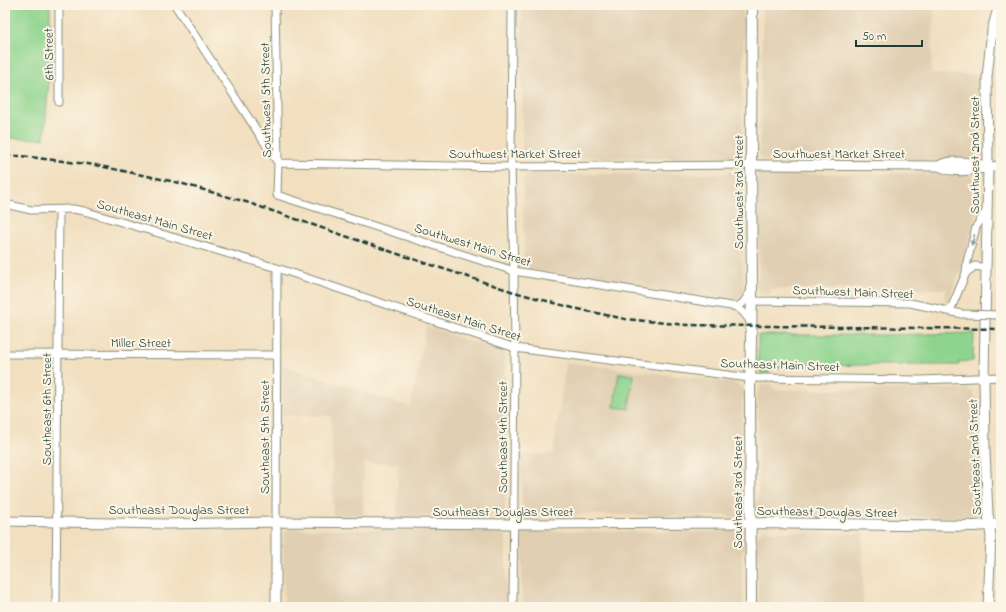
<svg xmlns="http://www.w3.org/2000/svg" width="1006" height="612" font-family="'Indie Flower',sans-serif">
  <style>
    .built { fill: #e0cfb2 }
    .green { fill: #8ed48e; stroke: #568861 }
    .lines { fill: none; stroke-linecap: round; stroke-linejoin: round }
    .minor-casing { stroke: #888e7a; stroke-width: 9 }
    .tertiary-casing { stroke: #888e7a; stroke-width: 11 }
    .secondary-casing { stroke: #888e7a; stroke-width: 12 }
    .minor { stroke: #fff; stroke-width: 7 }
    .tertiary { stroke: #fff; stroke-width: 9 }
    .secondary { stroke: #fff; stroke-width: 10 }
    .rail { stroke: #1f3d34; stroke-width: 2.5; stroke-dasharray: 6 3; stroke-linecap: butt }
    .minor-bridge-casing { stroke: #888e7a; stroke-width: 9; stroke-linecap: butt }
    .minor-bridge { stroke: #fff; stroke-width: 7 }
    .oneway { fill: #8f9e9a }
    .labels { text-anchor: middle; stroke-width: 4; stroke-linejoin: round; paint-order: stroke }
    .street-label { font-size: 13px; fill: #1f3d34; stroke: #fcf5e5 }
  </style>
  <rect width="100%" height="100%" fill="#fcf5e5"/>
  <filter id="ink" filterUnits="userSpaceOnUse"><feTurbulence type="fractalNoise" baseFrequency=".025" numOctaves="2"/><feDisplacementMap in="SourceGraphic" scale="8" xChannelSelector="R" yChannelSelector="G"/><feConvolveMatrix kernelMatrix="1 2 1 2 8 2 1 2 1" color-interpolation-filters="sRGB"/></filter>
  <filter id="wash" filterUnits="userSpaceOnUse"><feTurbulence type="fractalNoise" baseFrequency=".012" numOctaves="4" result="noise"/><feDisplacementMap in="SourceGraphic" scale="16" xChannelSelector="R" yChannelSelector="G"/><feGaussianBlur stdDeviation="0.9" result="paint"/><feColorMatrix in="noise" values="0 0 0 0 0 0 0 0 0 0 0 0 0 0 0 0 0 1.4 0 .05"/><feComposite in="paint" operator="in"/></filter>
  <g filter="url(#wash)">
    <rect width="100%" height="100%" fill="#f1dfbf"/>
    <!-- built -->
    <path class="built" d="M522,5H744L742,157L738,160L734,161H730L728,158H529L525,156L522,152Z
      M763,5H934L931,74L980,75L978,149L975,158L971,159L884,162L766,161L762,159L759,155Z
      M730,171L739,173L744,179L745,185L742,190L743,285L746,287L745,292L741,301L729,302L530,270L524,266L523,180L524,177L527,174H727Z
      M771,172L774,174L967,173L973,176L977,183L975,217L965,258L948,301L946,302L945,300L946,289H772L768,296L759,293L756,287V281L759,277L758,189L756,183L758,177L762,173Z
      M426,326L502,352L505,355V510L503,514L496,517L397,516L398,463H364L363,516H333L331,416L282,415L281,365L411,407Z
      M566,362L735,383L742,388L744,393V398L742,400V500L745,503L744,508L740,515L731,518L728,516L526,514L523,513L522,508L521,455L553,454Z
      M767,384H771L775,390L967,389L972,391L974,394L976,400L978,468L975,483L973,514L967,517L773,516L770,518L762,517L759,514L755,504L758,500V402L756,398L758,390L762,385Z
      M289,529L501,531L505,535L506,537V607H284L283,537L284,533Z
      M730,529L739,531L744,538L745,549L742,551L743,607H522V535L523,532L526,531L728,532Z
      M766,529L772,532L863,533V607H758V553L755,550L756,540L759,533Z"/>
    <!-- green -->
    <path class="green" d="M5,5H50V68L44,139L5,138Z
      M974,333L973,361L959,362V365H860L772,368L768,374L762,373L758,368V335H882Z
      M619,373L634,375L629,409L614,407Z"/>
  </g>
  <g filter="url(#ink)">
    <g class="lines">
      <defs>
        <path id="minor" d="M59,5V102
          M175,5L278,163L511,167L751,165
          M275,5L278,163L277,195L514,271L737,307L743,312L751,322
          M512,5L511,167L514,271L515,348L513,607
          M5,204L31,210L73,209L84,211L277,268L515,348L750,378L921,380L1001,377
          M966,273L975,266L986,268
          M752,301L910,303L962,314
          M737,307L743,303L751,291
          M950,311L966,273L967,262L976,227L987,210
          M5,354L277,355
          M276,522L277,268
          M56,607L59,210"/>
        <path id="tertiary" d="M751,165L939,166C958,176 981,167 1001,166
          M939,166C948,159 976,163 986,166
          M5,521L167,524L276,522L513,524L750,523
          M276,607V522
          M988,607L991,537L988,514L985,452L984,377L988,165L987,77L992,30L999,5"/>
        <path id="secondary" d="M750,523L974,526L1001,524
          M751,607L750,390L752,290L751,155L752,5"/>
      </defs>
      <!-- minor casing -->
      <use href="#minor" class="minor-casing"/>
      <!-- tertiary casing -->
      <use href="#tertiary" class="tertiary-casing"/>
      <!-- secondary casing -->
      <use href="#secondary" class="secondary-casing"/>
      <!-- minor -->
      <use href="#minor" class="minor"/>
      <!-- tertiary -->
      <use href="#tertiary" class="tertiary"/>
      <!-- secondary -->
      <use href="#secondary" class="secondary"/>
      <!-- rail -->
      <path class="rail" d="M5,156H21L95,165L180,183L246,202L398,254L514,292L573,308L625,319L687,325L1001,329"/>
      <defs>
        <path id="minor-bridge" d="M962,314L1001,315"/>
      </defs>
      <!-- minor-bridge casing -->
      <use href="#minor-bridge" class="minor-bridge-casing"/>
      <!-- minor-bridge -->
      <use href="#minor-bridge" class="minor-bridge"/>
    </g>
    <!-- one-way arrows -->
    <defs><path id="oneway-solid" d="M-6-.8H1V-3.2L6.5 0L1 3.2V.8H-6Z"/></defs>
    <use class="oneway" href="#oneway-solid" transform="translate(973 240) rotate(105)"/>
  </g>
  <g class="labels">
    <!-- street labels -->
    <g class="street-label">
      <text transform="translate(48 54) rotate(-91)" y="5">6th Street</text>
      <text transform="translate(265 100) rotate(-91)" y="5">Southwest 5th Street</text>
      <text x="515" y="158">Southwest Market Street</text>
      <text x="839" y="158">Southwest Market Street</text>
      <text transform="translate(974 155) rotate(-90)" y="5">Southwest 2nd Street</text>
      <text transform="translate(738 192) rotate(-90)" y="5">Southwest 3rd Street</text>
      <text transform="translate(155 219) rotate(16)" y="5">Southeast Main Street</text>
      <text transform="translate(473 244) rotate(17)" y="5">Southwest Main Street</text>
      <text transform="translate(853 291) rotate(2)" y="5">Southwest Main Street</text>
      <text transform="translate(464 318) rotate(18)" y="5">Southeast Main Street</text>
      <text x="141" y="347">Miller Street</text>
      <text transform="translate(780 364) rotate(2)" y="5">Southeast Main Street</text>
      <text transform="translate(46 409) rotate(-90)" y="5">Southeast 6th Street</text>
      <text transform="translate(264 437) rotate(-90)" y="5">Southeast 5th Street</text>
      <text transform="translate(502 437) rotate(-90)" y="5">Southeast 4th Street</text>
      <text transform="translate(974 457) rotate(-92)" y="5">Southeast 2nd Street</text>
      <text transform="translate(737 492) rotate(-90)" y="5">Southeast 3rd Street</text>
      <text x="179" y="514">Southeast Douglas Street</text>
      <text x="503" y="516">Southeast Douglas Street</text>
      <text transform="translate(827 511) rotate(1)" y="5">Southeast Douglas Street</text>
    </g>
  </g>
  <!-- margin -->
  <rect width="1006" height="612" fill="none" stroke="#fcf5e5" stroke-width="20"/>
  <!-- scale -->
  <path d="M856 40v6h66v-6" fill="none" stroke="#1f3d34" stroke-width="2"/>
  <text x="862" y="40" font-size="12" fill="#1f3d34" stroke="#fcf5e5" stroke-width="3" paint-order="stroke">50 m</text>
</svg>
